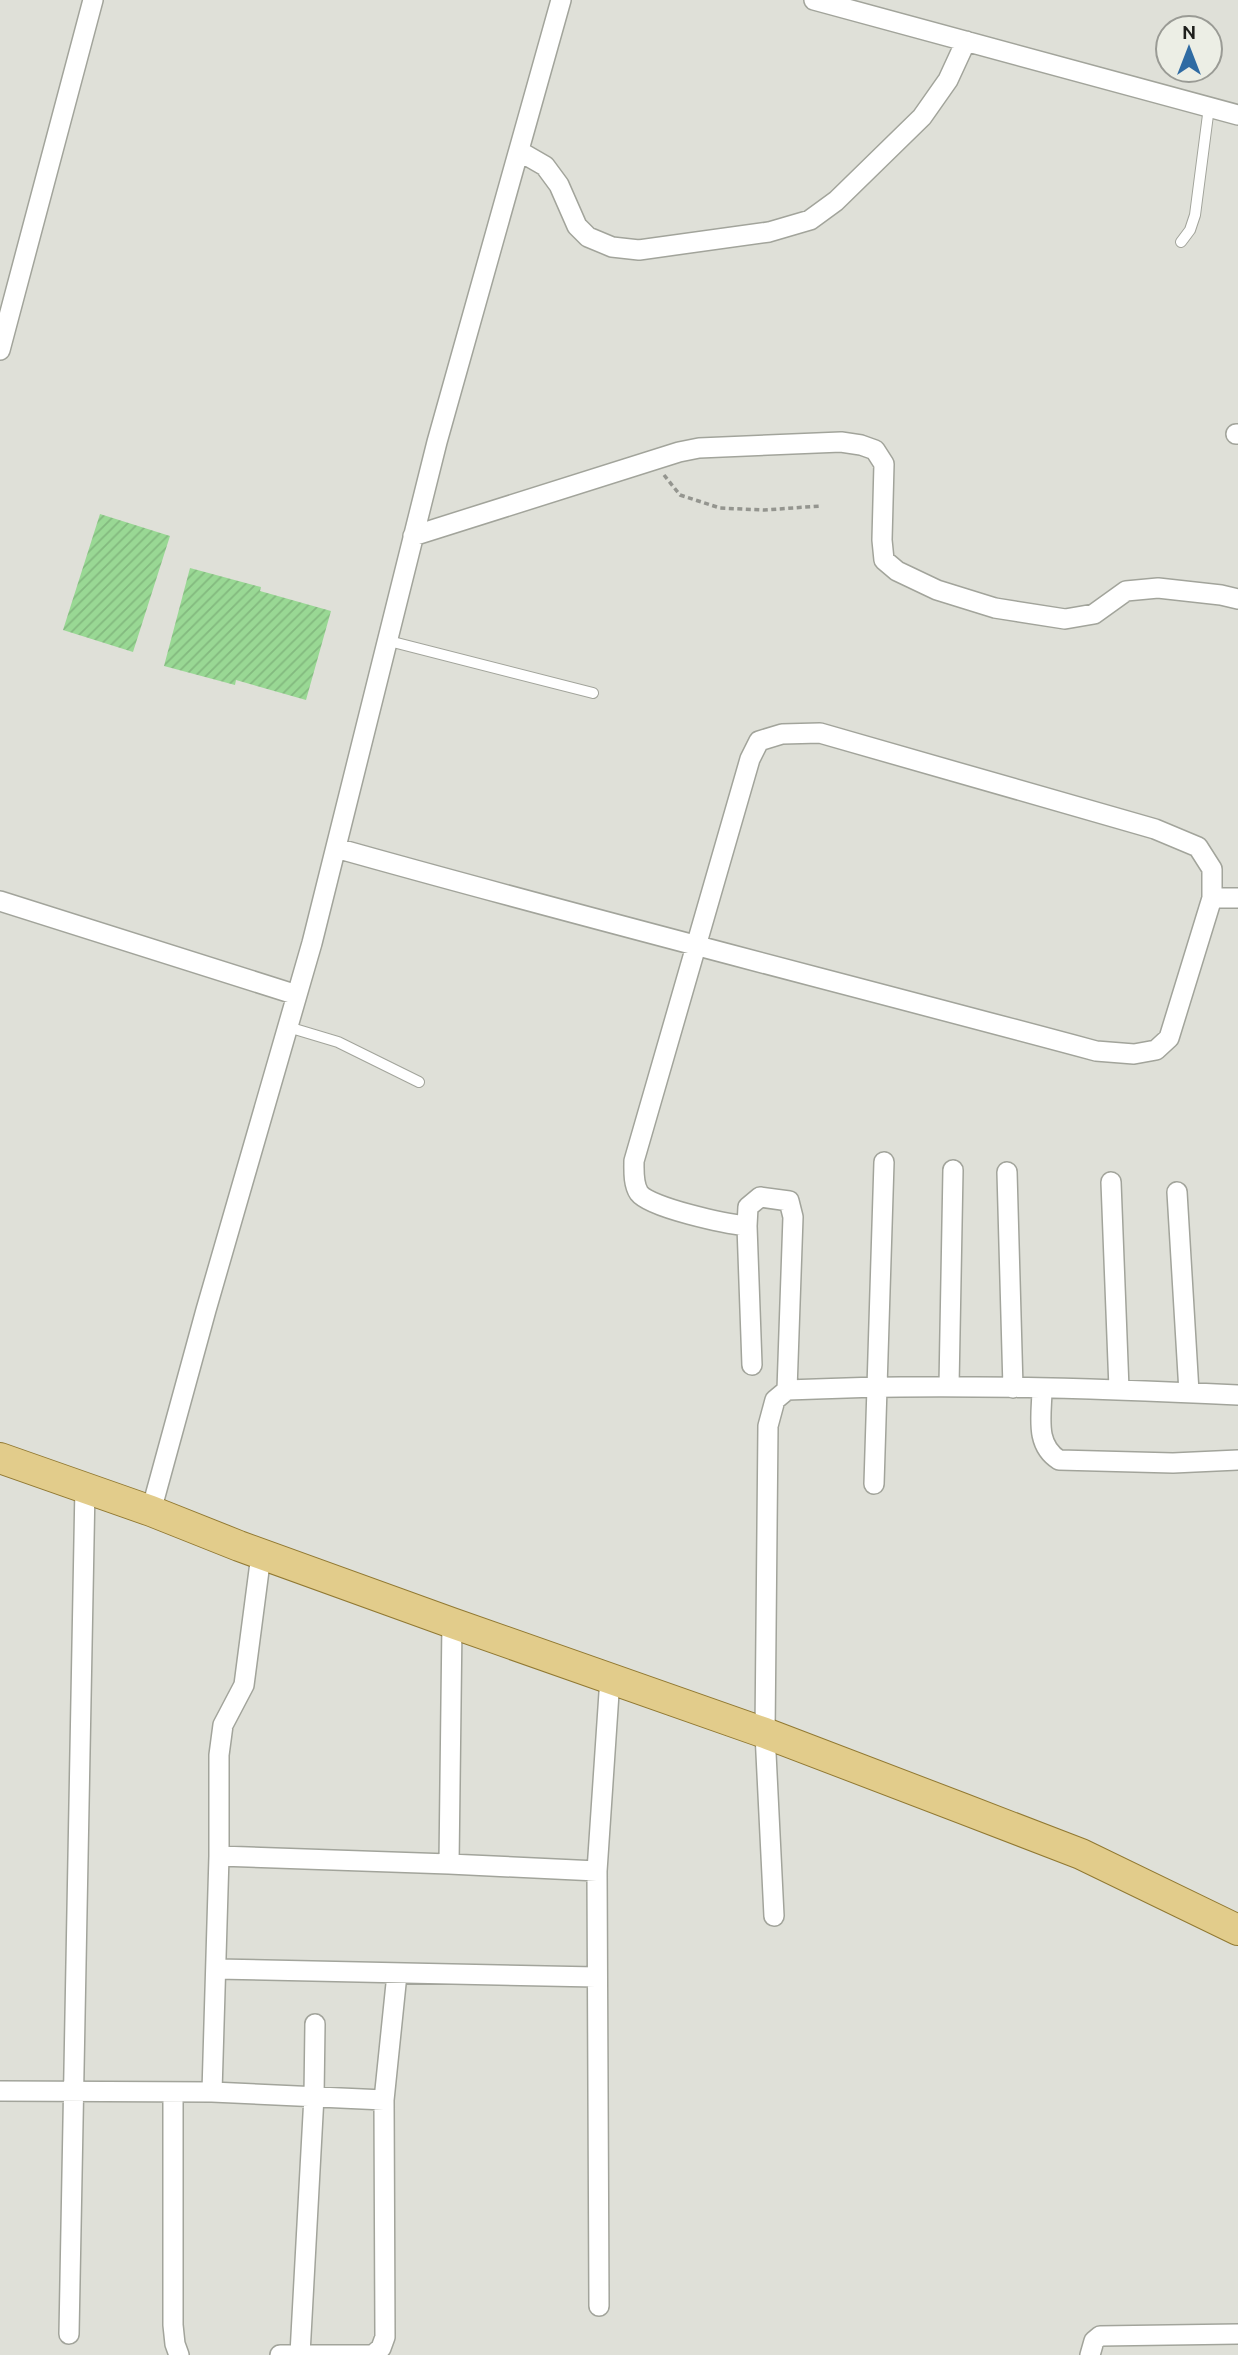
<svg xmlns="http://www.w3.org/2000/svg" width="1238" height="2355" font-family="Ubuntu,sans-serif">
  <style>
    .building { fill: url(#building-hatch) }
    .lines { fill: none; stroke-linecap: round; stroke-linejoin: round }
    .lane-casing { stroke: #a2a49b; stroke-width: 12 }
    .street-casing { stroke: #a2a49b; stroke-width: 22 }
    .primary-casing { stroke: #917932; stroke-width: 32 }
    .path { stroke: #94958f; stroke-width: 3.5; stroke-dasharray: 5 3.5; stroke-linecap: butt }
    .lane { stroke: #fff; stroke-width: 10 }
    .street { stroke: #fff; stroke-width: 19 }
    .primary { stroke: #e2cc8b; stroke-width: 30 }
  </style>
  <defs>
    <pattern id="building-hatch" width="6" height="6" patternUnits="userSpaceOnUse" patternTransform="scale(1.75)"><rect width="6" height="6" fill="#99d894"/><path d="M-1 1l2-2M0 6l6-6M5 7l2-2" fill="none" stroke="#83b97f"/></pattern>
  </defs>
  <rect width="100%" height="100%" fill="#dfe0d8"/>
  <!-- building -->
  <path class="building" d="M100,514L170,536L133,652L63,630Z
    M190,568L261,587L260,591L331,611L306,700L236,680L235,685L164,666Z"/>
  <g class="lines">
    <defs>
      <path id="lane" d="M1181,242L1190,230L1195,215L1209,107
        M389,641L593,693
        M288,1027L338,1042L419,1082"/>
      <path id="street" d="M814,0L1238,115
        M519,151L545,166L559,185L577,226L588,237L612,247L639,250L769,232L810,220L836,201L922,117L948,80L966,41
        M0,350L93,0
        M1236,434H1238
        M413,536L679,452L699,448L841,442L861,445L875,450L884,464L882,540L884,560L897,571L937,590L995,608L1065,619L1094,614L1126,591L1158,588L1221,595L1238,599
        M336,848C588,919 843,983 1096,1051L1134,1054L1156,1050L1169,1038L1212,898
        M0,901L297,995
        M1007,1172L1013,1388
        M1111,1182L1119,1389
        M1177,1192L1189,1392
        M747,1226L748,1207L760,1197L789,1201L793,1217L787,1390L775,1400L768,1426L765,1733L774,1916
        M752,1365L747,1226C727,1224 650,1208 639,1193C633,1184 634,1170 634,1161L750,759L759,741L782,734L820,733L1155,829L1198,847L1212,869V898H1238
        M949,1386L953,1170
        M1042,1388C1042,1415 1034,1444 1059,1460L1173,1463L1238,1460
        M787,1390C937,1383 1088,1388 1238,1395
        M874,1484L884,1162
        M151,1511L206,1310L312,943L437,442L561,0
        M219,1856L449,1864L452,1623
        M449,1864L597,1871
        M216,1969L596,1977
        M0,2091L212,2092L384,2100L397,1974
        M212,2092L219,1856V1755L223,1725L244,1685L261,1555
        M173,2093V2325L175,2344L179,2355
        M599,2306L597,1871L610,1678
        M69,2334L85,1487
        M300,2354L314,2096L315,2024
        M280,2355H373L381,2348L385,2337L384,2100
        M1090,2355L1094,2341L1100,2336L1238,2334"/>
      <path id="primary" d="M0,1458L151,1511L239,1546L452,1623L765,1733L964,1809L1081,1854L1238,1930"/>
    </defs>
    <!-- lane casing -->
    <use href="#lane" class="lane-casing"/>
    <!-- street casing -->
    <use href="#street" class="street-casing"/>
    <!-- primary casing -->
    <use href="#primary" class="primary-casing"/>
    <!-- path -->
    <path class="path" d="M664,475L680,495L720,508L764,510L821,506"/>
    <!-- lane -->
    <use href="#lane" class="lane"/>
    <!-- street -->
    <use href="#street" class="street"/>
    <!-- primary -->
    <use href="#primary" class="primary"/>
  </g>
  <!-- north arrow -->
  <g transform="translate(1189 49)"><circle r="33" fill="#eceee5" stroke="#9a9b95" stroke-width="2"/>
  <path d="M0-5L12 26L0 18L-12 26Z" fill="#2f6ba3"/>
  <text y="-10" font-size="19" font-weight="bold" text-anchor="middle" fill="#1e1f1c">N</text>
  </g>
</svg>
